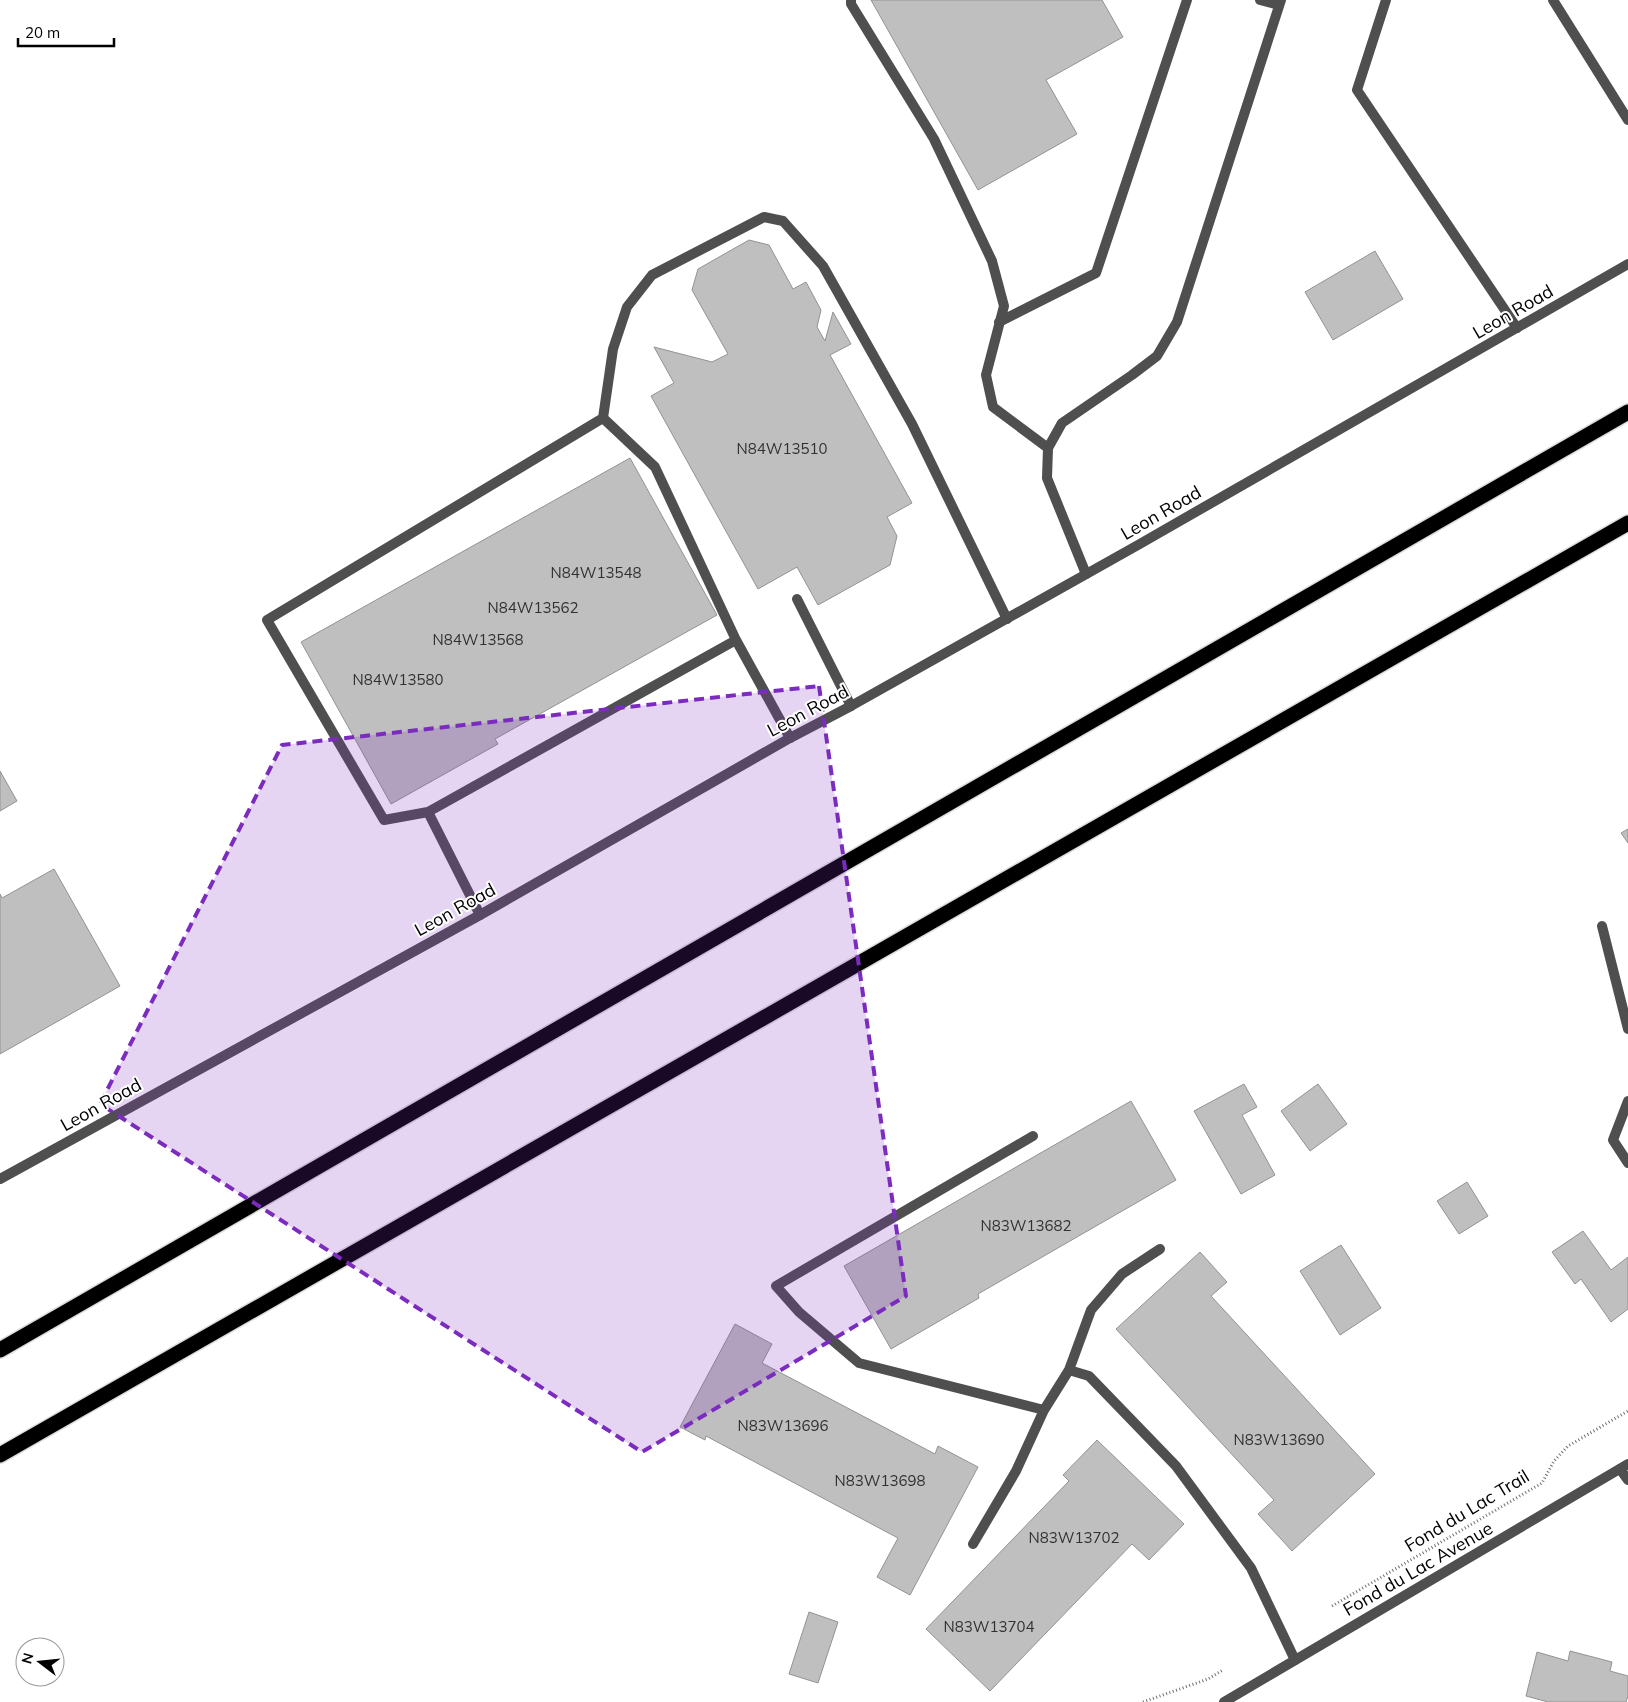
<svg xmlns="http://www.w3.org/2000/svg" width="1628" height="1702" font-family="Mulish,sans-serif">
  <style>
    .building { fill: #bfbfbf; stroke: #939393 }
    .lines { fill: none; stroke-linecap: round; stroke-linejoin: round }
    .motorway-casing { stroke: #dbdbdb; stroke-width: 18 }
    .path { stroke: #717171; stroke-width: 3; stroke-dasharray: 1 2.5; stroke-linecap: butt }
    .service { stroke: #4f4f4f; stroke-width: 10 }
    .minor { stroke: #4f4f4f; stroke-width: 10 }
    .tertiary { stroke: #4f4f4f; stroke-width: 10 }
    .motorway { stroke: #000; stroke-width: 15 }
    .marked { fill: #7b2cbf; fill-opacity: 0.2; stroke: #7b2cbf; stroke-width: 4; stroke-dasharray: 10 6; stroke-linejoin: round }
    .labels { text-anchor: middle; stroke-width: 4; stroke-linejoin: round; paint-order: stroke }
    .number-label { font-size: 15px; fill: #303030 }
    .street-label { font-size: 18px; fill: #000; stroke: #fff }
  </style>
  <rect width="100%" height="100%" fill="#fff"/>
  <!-- building -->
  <path class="building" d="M871,0H1102L1123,37L1046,80L1077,134L978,190Z
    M749,240L769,245L793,289L806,282L821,310L817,327L825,341L833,312L851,344L830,355L912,503L887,517L897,536L890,565L818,605L797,567L758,589L651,396L674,383L654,347L712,362L728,354L692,290L698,269Z
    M1375,251L1403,299L1333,340L1305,292Z
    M630,458L717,615L495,739L498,744L391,804L301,642Z
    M0,771L17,801L0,811Z
    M1628,829V843L1621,833Z
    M54,869L120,986L0,1054V894L2,898Z
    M1244,1084L1257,1107L1242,1115L1275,1175L1241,1194L1194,1111Z
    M1318,1084L1347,1124L1310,1151L1281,1111Z
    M1131,1101L1176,1180L978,1294L979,1298L891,1349L844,1266Z
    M1467,1182L1488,1216L1459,1234L1437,1201Z
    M1583,1231L1611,1270L1628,1257V1309L1611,1322L1581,1279L1575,1284L1552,1252Z
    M1341,1245L1381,1308L1340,1335L1300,1271Z
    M1200,1252L1227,1282L1211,1296L1375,1474L1292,1551L1258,1514L1274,1500L1116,1329Z
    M735,1324L772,1344L762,1363L935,1454L938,1446L978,1467L910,1595L877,1577L898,1538L706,1436L705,1440L680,1427Z
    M1097,1440L1184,1524L1149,1560L1132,1544L990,1691L926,1629L1069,1481L1063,1475Z
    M809,1612L838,1622L818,1683L789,1674Z
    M1570,1651L1612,1662L1610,1671L1628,1676V1696L1626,1702H1548L1526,1696L1537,1652L1568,1661Z"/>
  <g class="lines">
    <defs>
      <path id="motorway" d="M0,1350L1628,412
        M0,1455L1628,523"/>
    </defs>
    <!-- motorway casing -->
    <use href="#motorway" class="motorway-casing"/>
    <!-- path -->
    <path class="path" d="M1332,1606L1542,1483L1554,1461L1568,1446L1628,1411
      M1143,1702L1208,1679L1223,1670"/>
    <!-- service -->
    <path class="service" d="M851,0V4L934,139L992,261L1004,306L986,375L993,407L1048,448
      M1260,0L1279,5
      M1386,0L1357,90L1517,328
      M1553,0L1628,120
      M999,322L1096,273L1187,0
      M603,418L613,349L627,307L652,275L764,217L783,221L823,266L912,424L1007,619
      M1086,574L1047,478L1048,448L1062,423L1132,375L1157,356L1177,322L1281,0
      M797,599L851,706
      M428,812L384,820L267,620L603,418L655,467L736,640
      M480,915L428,812L736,640L790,738
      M1602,926L1628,1029
      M1628,1101L1613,1140L1628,1163
      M1033,1136L776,1286L799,1312L859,1363L1044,1410L1069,1370L1089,1376L1176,1466L1251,1568L1295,1660
      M1069,1370L1091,1310L1122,1274L1160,1249
      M973,1544L1016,1471L1044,1410"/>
    <!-- minor -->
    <path class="minor" d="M0,1179L480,915L790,738L851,706L1138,545L1628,264
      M1620,1469L1628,1480"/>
    <!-- tertiary -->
    <path class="tertiary" d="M1224,1702L1628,1464"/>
    <!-- motorway -->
    <use href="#motorway" class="motorway"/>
  </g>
  <!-- marked area -->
  <path class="marked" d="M819,686L906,1296L642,1452L100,1104L282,745Z"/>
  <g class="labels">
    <!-- number labels -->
    <g class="number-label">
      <text x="782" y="454">N84W13510</text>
      <text x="596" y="578">N84W13548</text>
      <text x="533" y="613">N84W13562</text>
      <text x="478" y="645">N84W13568</text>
      <text x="398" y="685">N84W13580</text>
      <text x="1026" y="1231">N83W13682</text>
      <text x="783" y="1431">N83W13696</text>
      <text x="1279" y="1445">N83W13690</text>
      <text x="880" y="1486">N83W13698</text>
      <text x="1074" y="1543">N83W13702</text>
      <text x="989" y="1632">N83W13704</text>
    </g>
    <!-- street labels -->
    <g class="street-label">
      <text transform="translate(1513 312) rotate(-30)" y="6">Leon Road</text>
      <text transform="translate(1161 513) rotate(-30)" y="6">Leon Road</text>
      <text transform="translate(808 711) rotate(-28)" y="6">Leon Road</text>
      <text transform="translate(455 910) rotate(-29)" y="6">Leon Road</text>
      <text transform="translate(101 1105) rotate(-29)" y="6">Leon Road</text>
      <text transform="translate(1467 1511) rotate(-31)" y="6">Fond du Lac Trail</text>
      <text transform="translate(1418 1569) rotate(-30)" y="6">Fond du Lac Avenue</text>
    </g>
  </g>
  <!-- north arrow -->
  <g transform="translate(40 1662) rotate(286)"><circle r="24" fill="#ffffff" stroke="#999999"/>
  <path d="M0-4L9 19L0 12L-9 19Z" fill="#000000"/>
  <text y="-8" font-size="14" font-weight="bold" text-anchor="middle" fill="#000000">N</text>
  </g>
  <!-- scale -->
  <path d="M18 38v8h96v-8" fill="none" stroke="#000000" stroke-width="2.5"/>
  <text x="25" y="38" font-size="15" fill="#000000" stroke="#ffffff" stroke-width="4" paint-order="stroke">20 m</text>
</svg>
